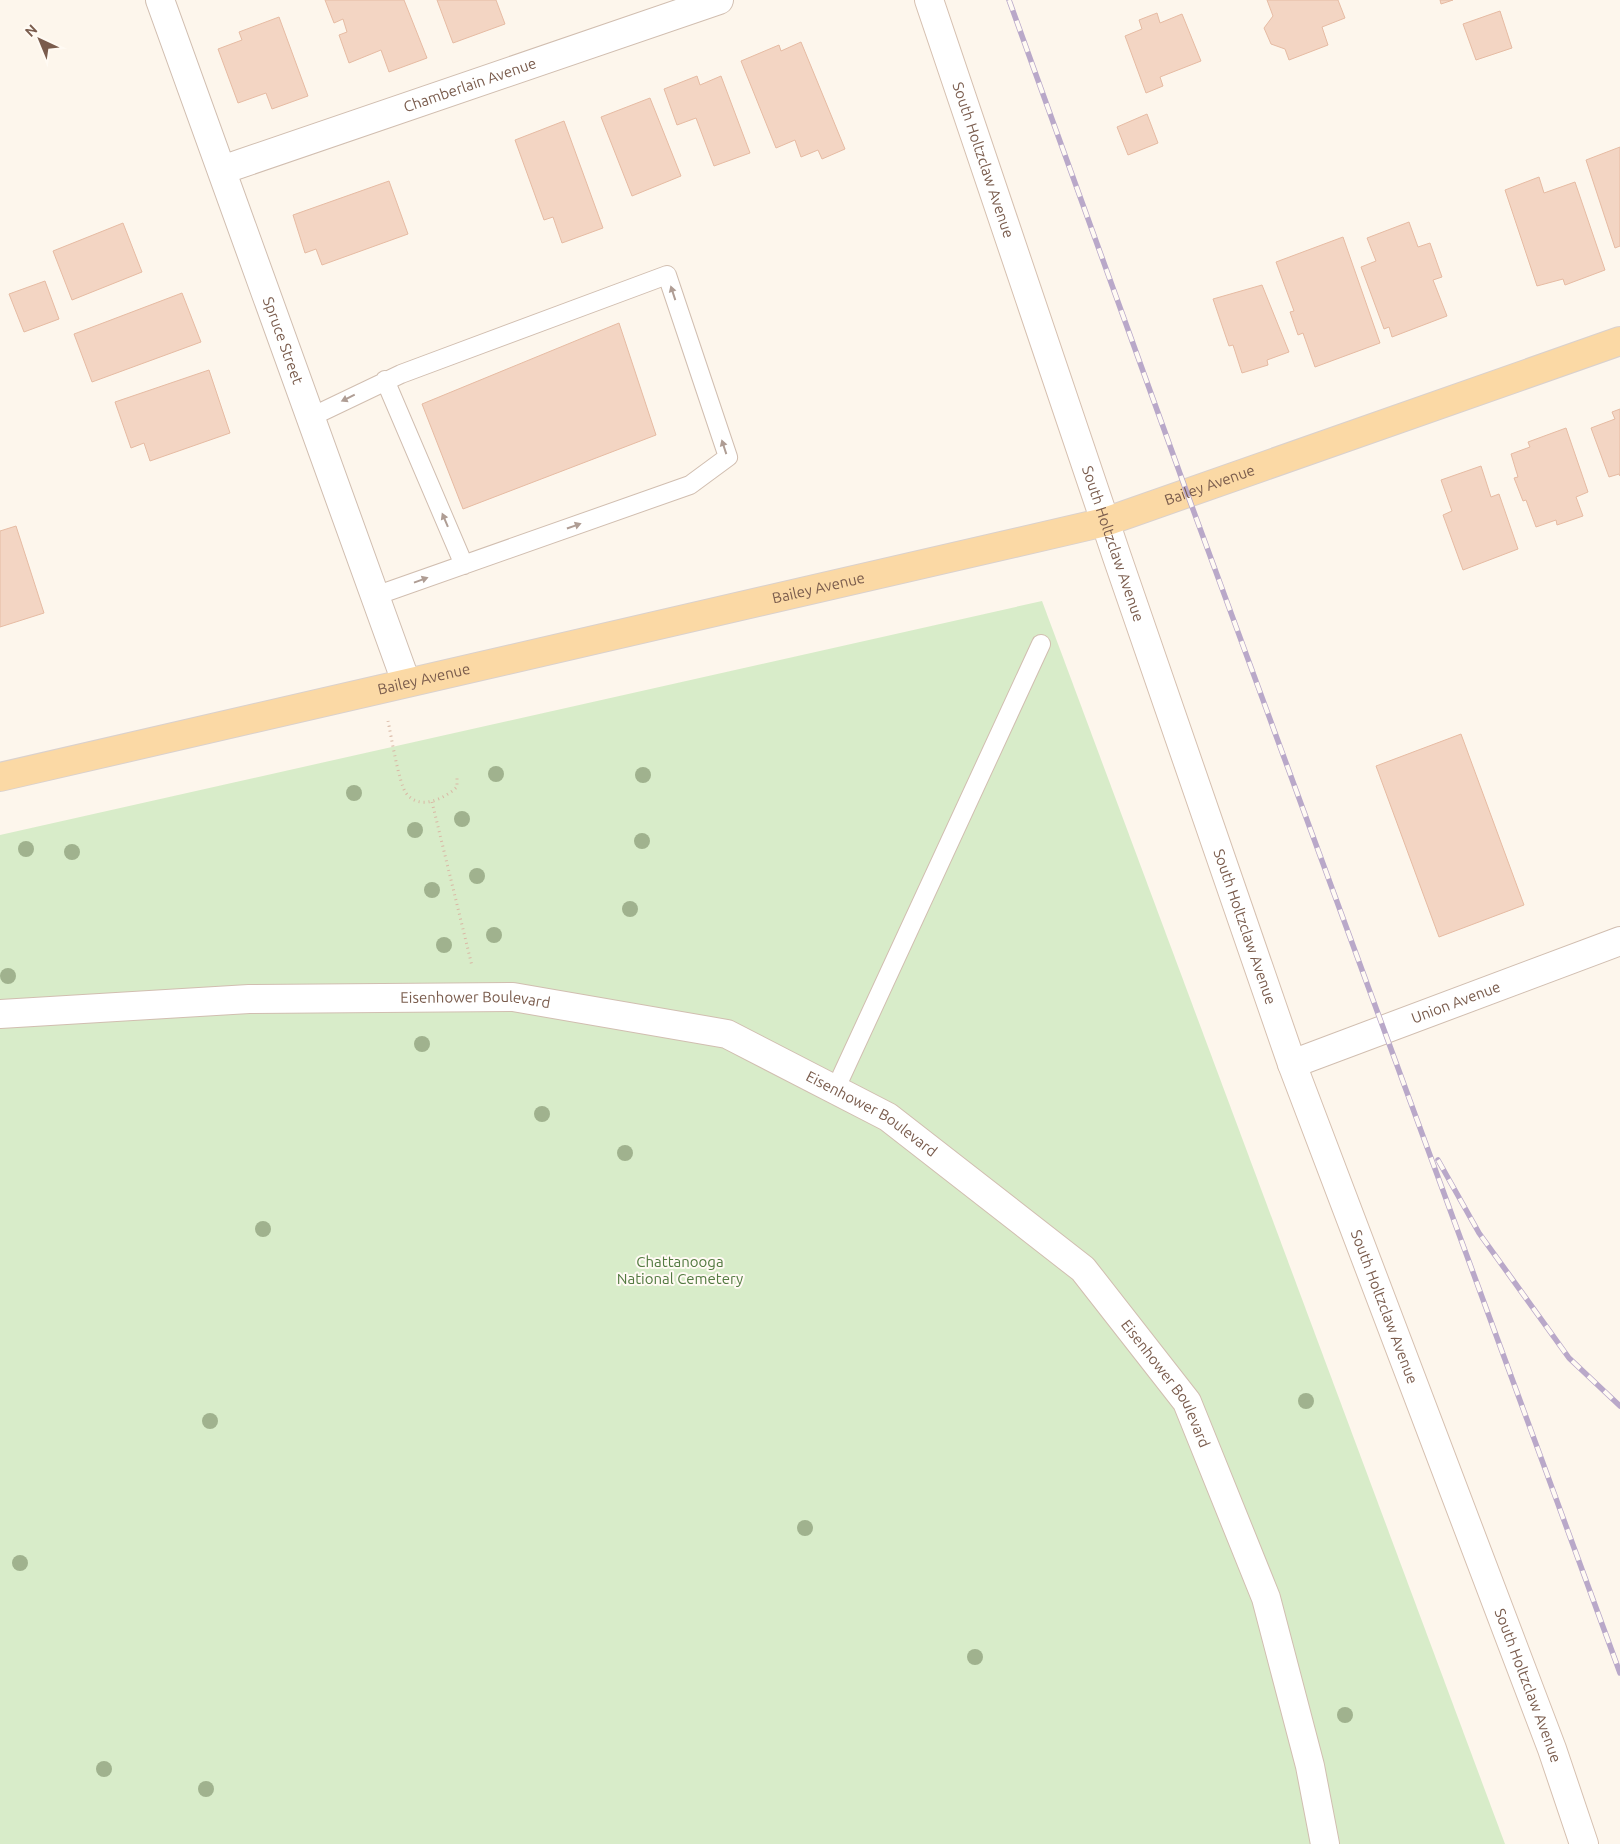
<svg xmlns="http://www.w3.org/2000/svg" width="1620" height="1844" font-family="Ubuntu,sans-serif">
  <style>
    .green { fill: #d8ecc9 }
    .building { fill: #f3d5c3; stroke: #e6bba3 }
    .lines { fill: none; stroke-linecap: round; stroke-linejoin: round }
    .service-casing { stroke: #d1beb0; stroke-width: 20 }
    .minor-casing { stroke: #d1beb0; stroke-width: 30 }
    .secondary-casing { stroke: #d6c0b0; stroke-width: 30 }
    .primary-casing { stroke: #dad1cd; stroke-width: 30 }
    .path { stroke: #d9b8a5; stroke-width: 3; stroke-dasharray: 1 4; stroke-linecap: butt }
    .service { stroke: #fff; stroke-width: 18 }
    .minor { stroke: #fff; stroke-width: 28 }
    .secondary { stroke: #fff; stroke-width: 28 }
    .primary { stroke: #fbd9a5; stroke-width: 28 }
    .rail-casing { stroke: #b9a8c9; stroke-width: 5.5 }
    .rail { stroke: #fffaf3; stroke-width: 4; stroke-dasharray: 11; stroke-linecap: butt }
    .tree { fill: #a0b28e }
    .oneway { fill: #af9d94 }
    .labels { text-anchor: middle; stroke-width: 4; stroke-linejoin: round; paint-order: stroke }
    .street-label { font-size: 15px; fill: #7a5c4d; stroke: #fffaf3 }
    .park-label { font-size: 15px; fill: #537a41; stroke: #fffaf3 }
  </style>
  <rect width="100%" height="100%" fill="#fdf6ec"/>
  <!-- green -->
  <path class="green" d="M1042,601L1505,1844H0V835Z"/>
  <!-- building -->
  <path class="building" d="M325,0H404L427,58L389,72L381,50L349,63L339,35L347,32L343,19L334,23Z
    M437,0H496L505,24L453,43Z
    M1267,0H1338L1345,18L1322,27L1328,45L1289,60L1285,49L1271,44L1264,28L1273,16Z
    M1440,0H1453L1441,4Z
    M1500,11L1512,48L1476,60L1463,24Z
    M1157,13L1160,23L1182,14L1201,61L1160,77L1163,86L1146,93L1125,36L1142,29L1139,20Z
    M279,17L308,96L272,109L266,93L238,103L218,49L242,40L239,32Z
    M801,42L845,149L822,159L818,150L801,157L795,140L776,148L741,61L779,45L781,51Z
    M697,76L700,85L721,76L750,153L714,166L696,118L677,125L664,89Z
    M650,98L681,176L632,196L601,117Z
    M1147,114L1158,143L1128,155L1117,127Z
    M564,121L603,228L562,243L553,217L544,220L515,140Z
    M1620,147V246L1615,248L1586,160Z
    M1539,177L1544,193L1575,182L1605,270L1565,285L1563,279L1537,286L1505,190Z
    M389,181L408,234L322,265L316,249L305,253L293,215Z
    M1409,222L1418,247L1430,243L1442,277L1433,280L1447,316L1392,337L1389,327L1384,329L1361,267L1376,261L1367,238Z
    M123,223L142,272L72,300L53,251Z
    M1343,237L1380,343L1315,367L1303,333L1298,335L1290,312L1294,311L1276,262Z
    M45,281L59,319L24,332L9,294Z
    M1262,285L1289,352L1267,360L1268,365L1242,373L1233,345L1229,346L1213,299Z
    M182,293L201,342L92,382L74,334Z
    M619,323L656,435L463,509L422,404Z
    M209,370L230,433L150,461L144,443L131,448L115,402Z
    M1620,409V476L1619,474L1609,477L1591,428L1615,419L1612,412Z
    M1566,428L1588,492L1576,497L1583,516L1557,525L1556,520L1536,527L1526,500L1523,501L1514,478L1518,477L1511,454L1530,447L1528,442Z
    M1481,466L1491,497L1499,494L1518,549L1463,570L1443,515L1452,511L1441,480Z
    M16,526L44,613L0,627V531Z
    M1461,734L1524,905L1439,937L1376,766Z"/>
  <g class="lines">
    <defs>
      <path id="service" d="M385,380L464,565
        M311,417L401,374L667,275L728,457L690,485L375,596
        M835,1090L1041,644"/>
      <g id="minor">
        <path id="s1" d="M160,0L406,682"/>
        <path id="s2" d="M222,170L719,0"/>
        <path id="s3" d="M0,1014L249,999L513,997L727,1034L888,1117L1083,1269L1187,1402L1266,1598L1310,1766L1325,1844"/>
        <path id="s4" d="M1292,1064L1620,941"/>
      </g>
      <g id="secondary">
        <path id="s5" d="M929,0L1117,557L1292,1064L1552,1749L1584,1844"/>
      </g>
      <g id="primary">
        <path id="s6" d="M0,777L1105,522L1620,341"/>
      </g>
    </defs>
    <!-- service casing -->
    <use href="#service" class="service-casing"/>
    <!-- minor casing -->
    <use href="#minor" class="minor-casing"/>
    <!-- secondary casing -->
    <use href="#secondary" class="secondary-casing"/>
    <!-- primary casing -->
    <use href="#primary" class="primary-casing"/>
    <!-- path -->
    <path class="path" d="M388,721C391,735 399,784 406,793C419,811 444,799 457,787V776
      M432,802L472,966"/>
    <!-- service -->
    <use href="#service" class="service"/>
    <!-- minor -->
    <use href="#minor" class="minor"/>
    <!-- secondary -->
    <use href="#secondary" class="secondary"/>
    <!-- primary -->
    <use href="#primary" class="primary"/>
    <defs>
      <path id="rail" d="M1009,0L1187,493L1620,1673
        M1438,1160L1479,1233L1569,1358L1620,1406"/>
    </defs>
    <!-- rail casing -->
    <use href="#rail" class="rail-casing"/>
    <!-- rail -->
    <use href="#rail" class="rail"/>
  </g>
  <!-- trees -->
  <g class="tree">
    <circle cx="496" cy="774" r="8"/>
    <circle cx="643" cy="775" r="8"/>
    <circle cx="354" cy="793" r="8"/>
    <circle cx="462" cy="819" r="8"/>
    <circle cx="415" cy="830" r="8"/>
    <circle cx="642" cy="841" r="8"/>
    <circle cx="26" cy="849" r="8"/>
    <circle cx="72" cy="852" r="8"/>
    <circle cx="477" cy="876" r="8"/>
    <circle cx="432" cy="890" r="8"/>
    <circle cx="630" cy="909" r="8"/>
    <circle cx="494" cy="935" r="8"/>
    <circle cx="444" cy="945" r="8"/>
    <circle cx="8" cy="976" r="8"/>
    <circle cx="422" cy="1044" r="8"/>
    <circle cx="542" cy="1114" r="8"/>
    <circle cx="625" cy="1153" r="8"/>
    <circle cx="263" cy="1229" r="8"/>
    <circle cx="1306" cy="1401" r="8"/>
    <circle cx="210" cy="1421" r="8"/>
    <circle cx="805" cy="1528" r="8"/>
    <circle cx="20" cy="1563" r="8"/>
    <circle cx="975" cy="1657" r="8"/>
    <circle cx="1345" cy="1715" r="8"/>
    <circle cx="104" cy="1769" r="8"/>
    <circle cx="206" cy="1789" r="8"/>
  </g>
  <!-- one-way arrows -->
  <defs><path id="oneway-solid" d="M-6-.8H1V-3.2L6.5 0L1 3.2V.8H-6Z" transform="scale(1.25)"/></defs>
  <g class="oneway">
    <use href="#oneway-solid" transform="translate(673 293) rotate(-108)"/>
    <use href="#oneway-solid" transform="translate(348 398) rotate(154)"/>
    <use href="#oneway-solid" transform="translate(724 447) rotate(-108)"/>
    <use href="#oneway-solid" transform="translate(445 520) rotate(-113)"/>
    <use href="#oneway-solid" transform="translate(574 526) rotate(-19)"/>
    <use href="#oneway-solid" transform="translate(421 580) rotate(-20)"/>
  </g>
  <g class="labels">
    <!-- street labels -->
    <g class="street-label">
      <text dy="5" stroke="none"><textPath href="#s2" startOffset="262">Chamberlain Avenue</textPath></text>
      <text dy="5" stroke="none"><textPath href="#s5" startOffset="169">South Holtzclaw Avenue</textPath></text>
      <text dy="5" stroke="none"><textPath href="#s1" startOffset="362">Spruce Street</textPath></text>
      <text dy="5" stroke="none"><textPath href="#s6" startOffset="1245">Bailey Avenue</textPath></text>
      <text dy="5" stroke="none"><textPath href="#s5" startOffset="574">South Holtzclaw Avenue</textPath></text>
      <text dy="5" stroke="none"><textPath href="#s6" startOffset="840">Bailey Avenue</textPath></text>
      <text dy="5" stroke="none"><textPath href="#s6" startOffset="435">Bailey Avenue</textPath></text>
      <text dy="5" stroke="none"><textPath href="#s5" startOffset="979">South Holtzclaw Avenue</textPath></text>
      <text dy="5" stroke="none"><textPath href="#s3" startOffset="476">Eisenhower Boulevard</textPath></text>
      <text dy="5" stroke="none"><textPath href="#s4" startOffset="175">Union Avenue</textPath></text>
      <text dy="5" stroke="none"><textPath href="#s3" startOffset="896">Eisenhower Boulevard</textPath></text>
      <text dy="5" stroke="none"><textPath href="#s5" startOffset="1384">South Holtzclaw Avenue</textPath></text>
      <text dy="5" stroke="none"><textPath href="#s3" startOffset="1301">Eisenhower Boulevard</textPath></text>
      <text dy="5" stroke="none"><textPath href="#s5" startOffset="1789">South Holtzclaw Avenue</textPath></text>
    </g>
    <!-- park labels -->
    <g class="park-label">
      <text x="680" y="1267">Chattanooga<tspan x="680" dy="17">National Cemetery</tspan></text>
    </g>
  </g>
  <!-- north arrow -->
  <g transform="translate(40 40) rotate(316)" stroke="#fffaf3" stroke-width="4" paint-order="stroke">
  <path d="M0-4L9 19L0 12L-9 19Z" fill="#7a5c4d"/>
  <text y="-8" font-size="14" font-weight="bold" text-anchor="middle" fill="#7a5c4d">N</text>
  </g>
</svg>
